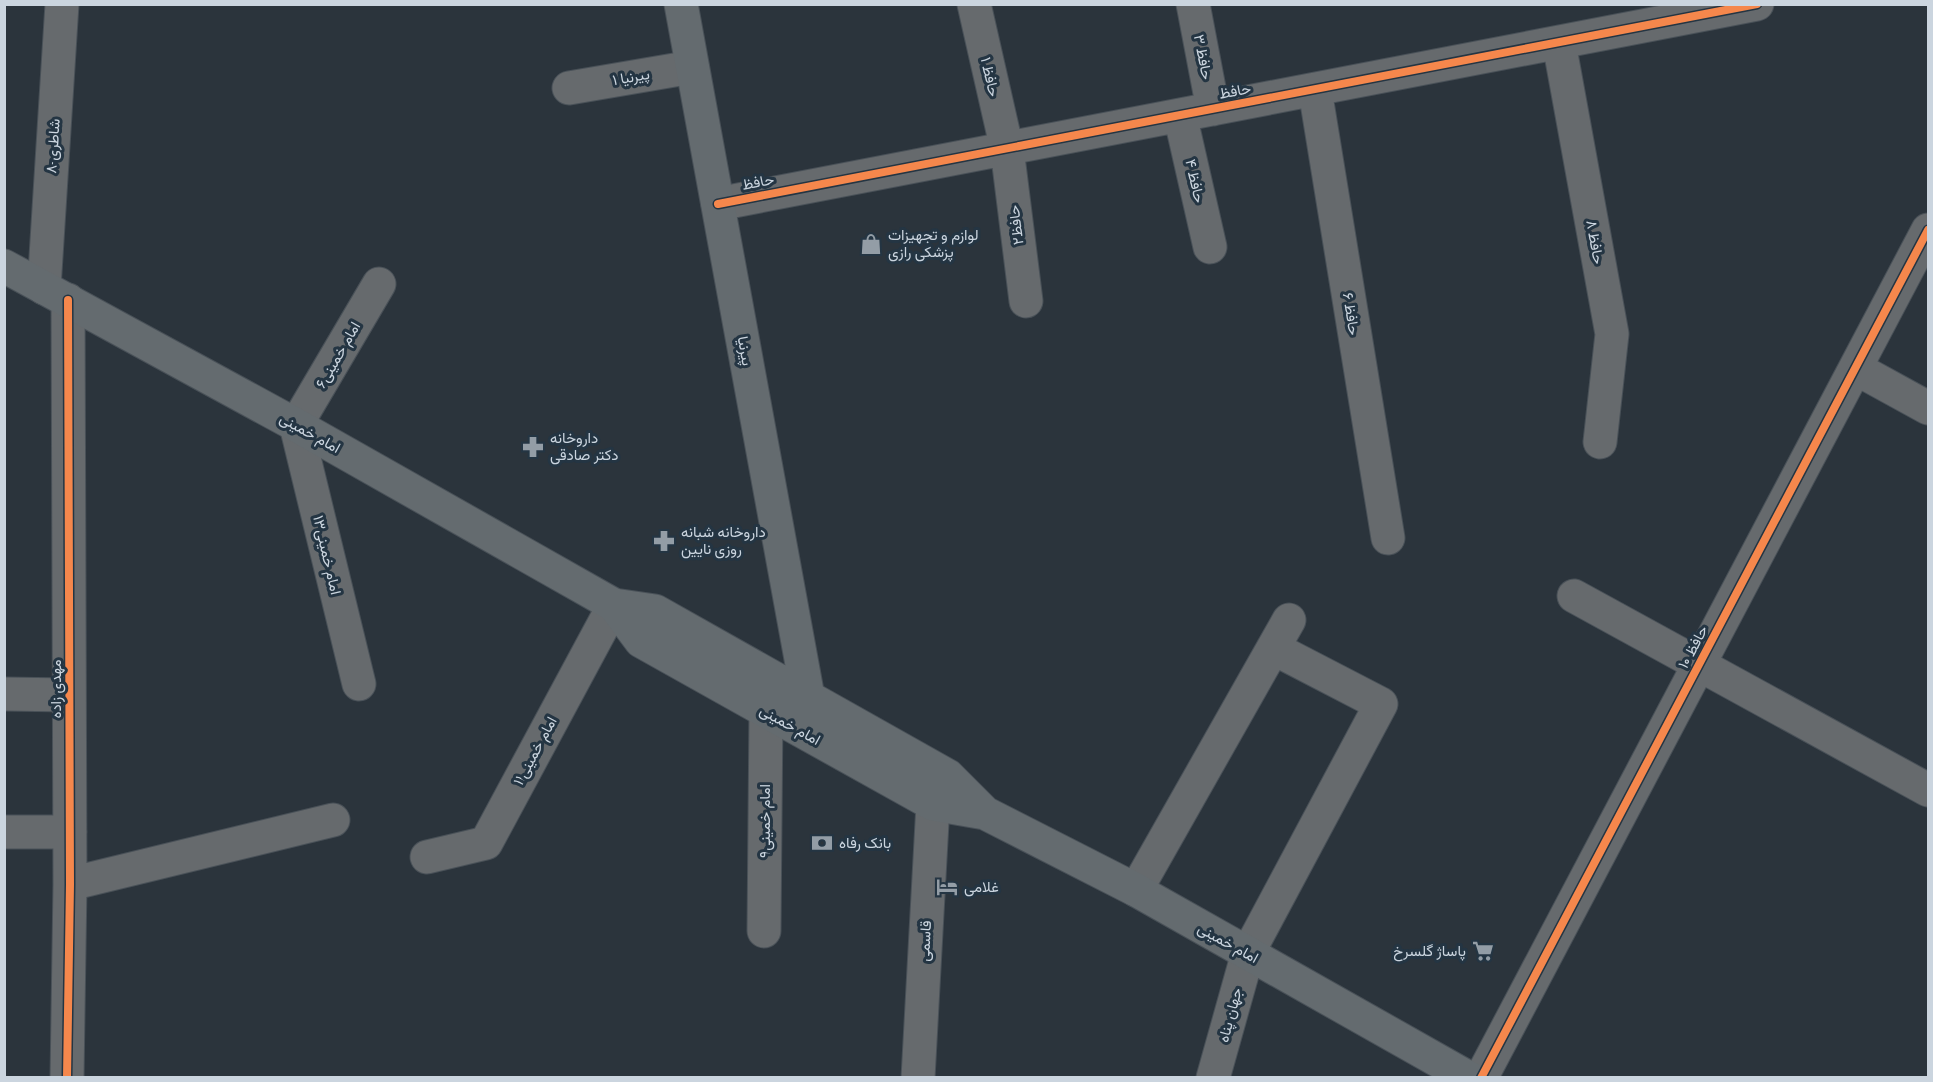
<svg xmlns="http://www.w3.org/2000/svg" width="1933" height="1082" font-family="Ubuntu,Vazirmatn,sans-serif">
  <style>
    .lines { fill: none; stroke-linecap: round; stroke-linejoin: round }
    .minor-casing { stroke: #495158; stroke-width: 35 }
    .major-casing { stroke: #495158; stroke-width: 35 }
    .minor { stroke: #666a6d; stroke-width: 33 }
    .major { stroke: #646b6f; stroke-width: 33 }
    .cycleway-casing { stroke: #243543; stroke-width: 11 }
    .cycleway { stroke: #f5874c; stroke-width: 8 }
    .labels { text-anchor: middle; stroke-width: 6; stroke-linejoin: round; paint-order: stroke }
    .street-label { font-size: 15px; fill: #cbd5df; stroke: #243543 }
    .poi-label { font-size: 15px; fill: #cbd5df; stroke: #243543; text-anchor: start }
  </style>
  <rect width="100%" height="100%" fill="#2b343c"/>
  <g class="lines">
    <defs>
      <path id="minor" d="M974,4L1007,149L1026,301
        M1193,4L1213,109
        M1559,43L1612,334L1600,442
        M569,88L692,67
        M1315,90L1388,538
        M1180,115L1210,247
        M718,204L1757,4
        M44,288L62,4
        M1857,369L1928,408
        M1574,596L1928,790
        M359,684L296,425L379,284
        M4,694L69,695
        M4,832H70
        M427,857L486,843L614,605
        M70,884L333,820
        M1136,890L1289,620
        M764,931L766,711
        M67,1078L70,884L68,300
        M918,1078L933,804
        M1213,1078L1248,953L1381,704L1273,648
        M1481,1078L1928,230"/>
      <path id="major" d="M681,4L808,697
        M4,266L296,425L614,605L655,611L948,776L985,813L1136,890L1469,1078
        M614,605L641,641L766,711L933,804L985,813"/>
    </defs>
    <!-- minor casing -->
    <use href="#minor" class="minor-casing"/>
    <!-- major casing -->
    <use href="#major" class="major-casing"/>
    <!-- minor -->
    <use href="#minor" class="minor"/>
    <!-- major -->
    <use href="#major" class="major"/>
    <defs>
      <path id="cycleway" d="M718,204L1757,4
        M67,1078L70,884L68,300
        M1481,1078L1928,230"/>
    </defs>
    <!-- cycleway casing -->
    <use href="#cycleway" class="cycleway-casing"/>
    <!-- cycleway -->
    <use href="#cycleway" class="cycleway"/>
  </g>
  <!-- icons -->
  <defs>
    <symbol id="shop-bare" viewBox="-9 -9 18 18"><path d="M-5-2.5h2.3a2.7 3.5 0 0 1 5.4 0H5L5.5 6h-11ZM-1.5-2.5h3a1.5 2.3 0 0 0-3 0Z" fill="#939da6" stroke="#243543" stroke-width="2.5" paint-order="stroke"/></symbol>
    <symbol id="pharmacy-bare" viewBox="-9 -9 18 18"><path d="M-2-6h4v4h4v4h-4v4h-4v-4h-4v-4h4Z" fill="#939da6" stroke="#243543" stroke-width="2.5" paint-order="stroke"/></symbol>
    <symbol id="bank-bare" viewBox="-9 -9 18 18"><path d="M-6-4H6V4H-6ZM0-2.3a2.3 2.3 0 1 0 0 4.6a2.3 2.3 0 1 0 0-4.6Z" fill="#939da6" stroke="#243543" stroke-width="2.5" paint-order="stroke"/></symbol>
    <symbol id="hotel-bare" viewBox="-9 -9 18 18"><path d="M-6-4.5h1.5V1H6V5H4.5V3h-9V5H-6ZM-4 0a1.8 1.8 0 1 1 3.6 0ZM.5 0V-2.5h3Q6-2.5 6 0Z" fill="#939da6" stroke="#243543" stroke-width="2.5" paint-order="stroke"/></symbol>
    <symbol id="supermarket-bare" viewBox="-9 -9 18 18"><path d="M-6-5.5h2.5l.6 2H6L4.5 2H-2.5L-4.4-4H-6ZM-1.5 3.2a1.3 1.3 0 1 0 .1 0ZM3 3.2a1.3 1.3 0 1 0 .1 0Z" fill="#939da6" stroke="#243543" stroke-width="2.5" paint-order="stroke"/></symbol>
  </defs>
  <g fill-rule="evenodd">
    <use href="#shop-bare" x="856" y="229" width="30" height="30"/>
    <use href="#pharmacy-bare" x="518" y="432" width="30" height="30"/>
    <use href="#pharmacy-bare" x="649" y="526" width="30" height="30"/>
    <use href="#bank-bare" x="807" y="828" width="30" height="30"/>
    <use href="#hotel-bare" x="932" y="872" width="30" height="30"/>
    <use href="#supermarket-bare" x="1468" y="936" width="30" height="30"/>
  </g>
  <g class="labels">
    <!-- street labels -->
    <g class="street-label">
      <text transform="translate(1203 57) rotate(79)" y="5">حافظ ۳</text>
      <text transform="translate(631 77) rotate(-10)" y="5">پیرنیا ۱</text>
      <text transform="translate(990 77) rotate(77)" y="5">حافظ ۱</text>
      <text transform="translate(1235 91) rotate(-10)" y="5">حافظ</text>
      <text transform="translate(53 146) rotate(-86)" y="5">۸-شاطری</text>
      <text transform="translate(1195 181) rotate(77)" y="5">حافظ ۴</text>
      <text transform="translate(758 182) rotate(-11)" y="5">حافظ</text>
      <text transform="translate(1016 225) rotate(-97)" y="5">حافظ۲</text>
      <text transform="translate(1595 242) rotate(80)" y="5">حافظ ۸</text>
      <text transform="translate(1351 314) rotate(81)" y="5">حافظ ۶</text>
      <text transform="translate(745 351) rotate(80)" y="5">پیرنیا</text>
      <text transform="translate(338 355) rotate(-60)" y="5">امام خمینی۶</text>
      <text transform="translate(310 433) rotate(29)" y="5">امام خمینی</text>
      <text transform="translate(327 555) rotate(77)" y="5">امام خمینی۱۳</text>
      <text transform="translate(1693 647) rotate(-62)" y="5">حافظ ۱۰</text>
      <text transform="translate(56 689) rotate(-90)" y="5">مهدی زاده</text>
      <text transform="translate(790 725) rotate(29)" y="5">امام خمینی</text>
      <text transform="translate(535 751) rotate(-62)" y="5">امام خمینی۱۱</text>
      <text transform="translate(765 821) rotate(-90)" y="5">امام خمینی۹</text>
      <text transform="translate(925 941) rotate(-87)" y="5">قاسمی</text>
      <text transform="translate(1228 943) rotate(29)" y="5">امام خمینی</text>
      <text transform="translate(1230 1015) rotate(-75)" y="5">جهان پناه</text>
    </g>
    <!-- poi labels -->
    <g class="poi-label">
      <text x="888" y="240">لوازم و تجهیزات<tspan x="888" dy="17">پزشکی رازی</tspan></text>
      <text x="550" y="443">داروخانه<tspan x="550" dy="17">دکتر صادقی</tspan></text>
      <text x="681" y="537">داروخانه شبانه<tspan x="681" dy="17">روزی نایین</tspan></text>
      <text x="839" y="848">بانک رفاه</text>
      <text x="964" y="892">غلامی</text>
      <text x="1466" y="956" text-anchor="end">پاساژ گلسرخ</text>
    </g>
  </g>
  <!-- border -->
  <rect width="1933" height="1082" fill="none" stroke="#cbd5df" stroke-width="12"/>
</svg>
